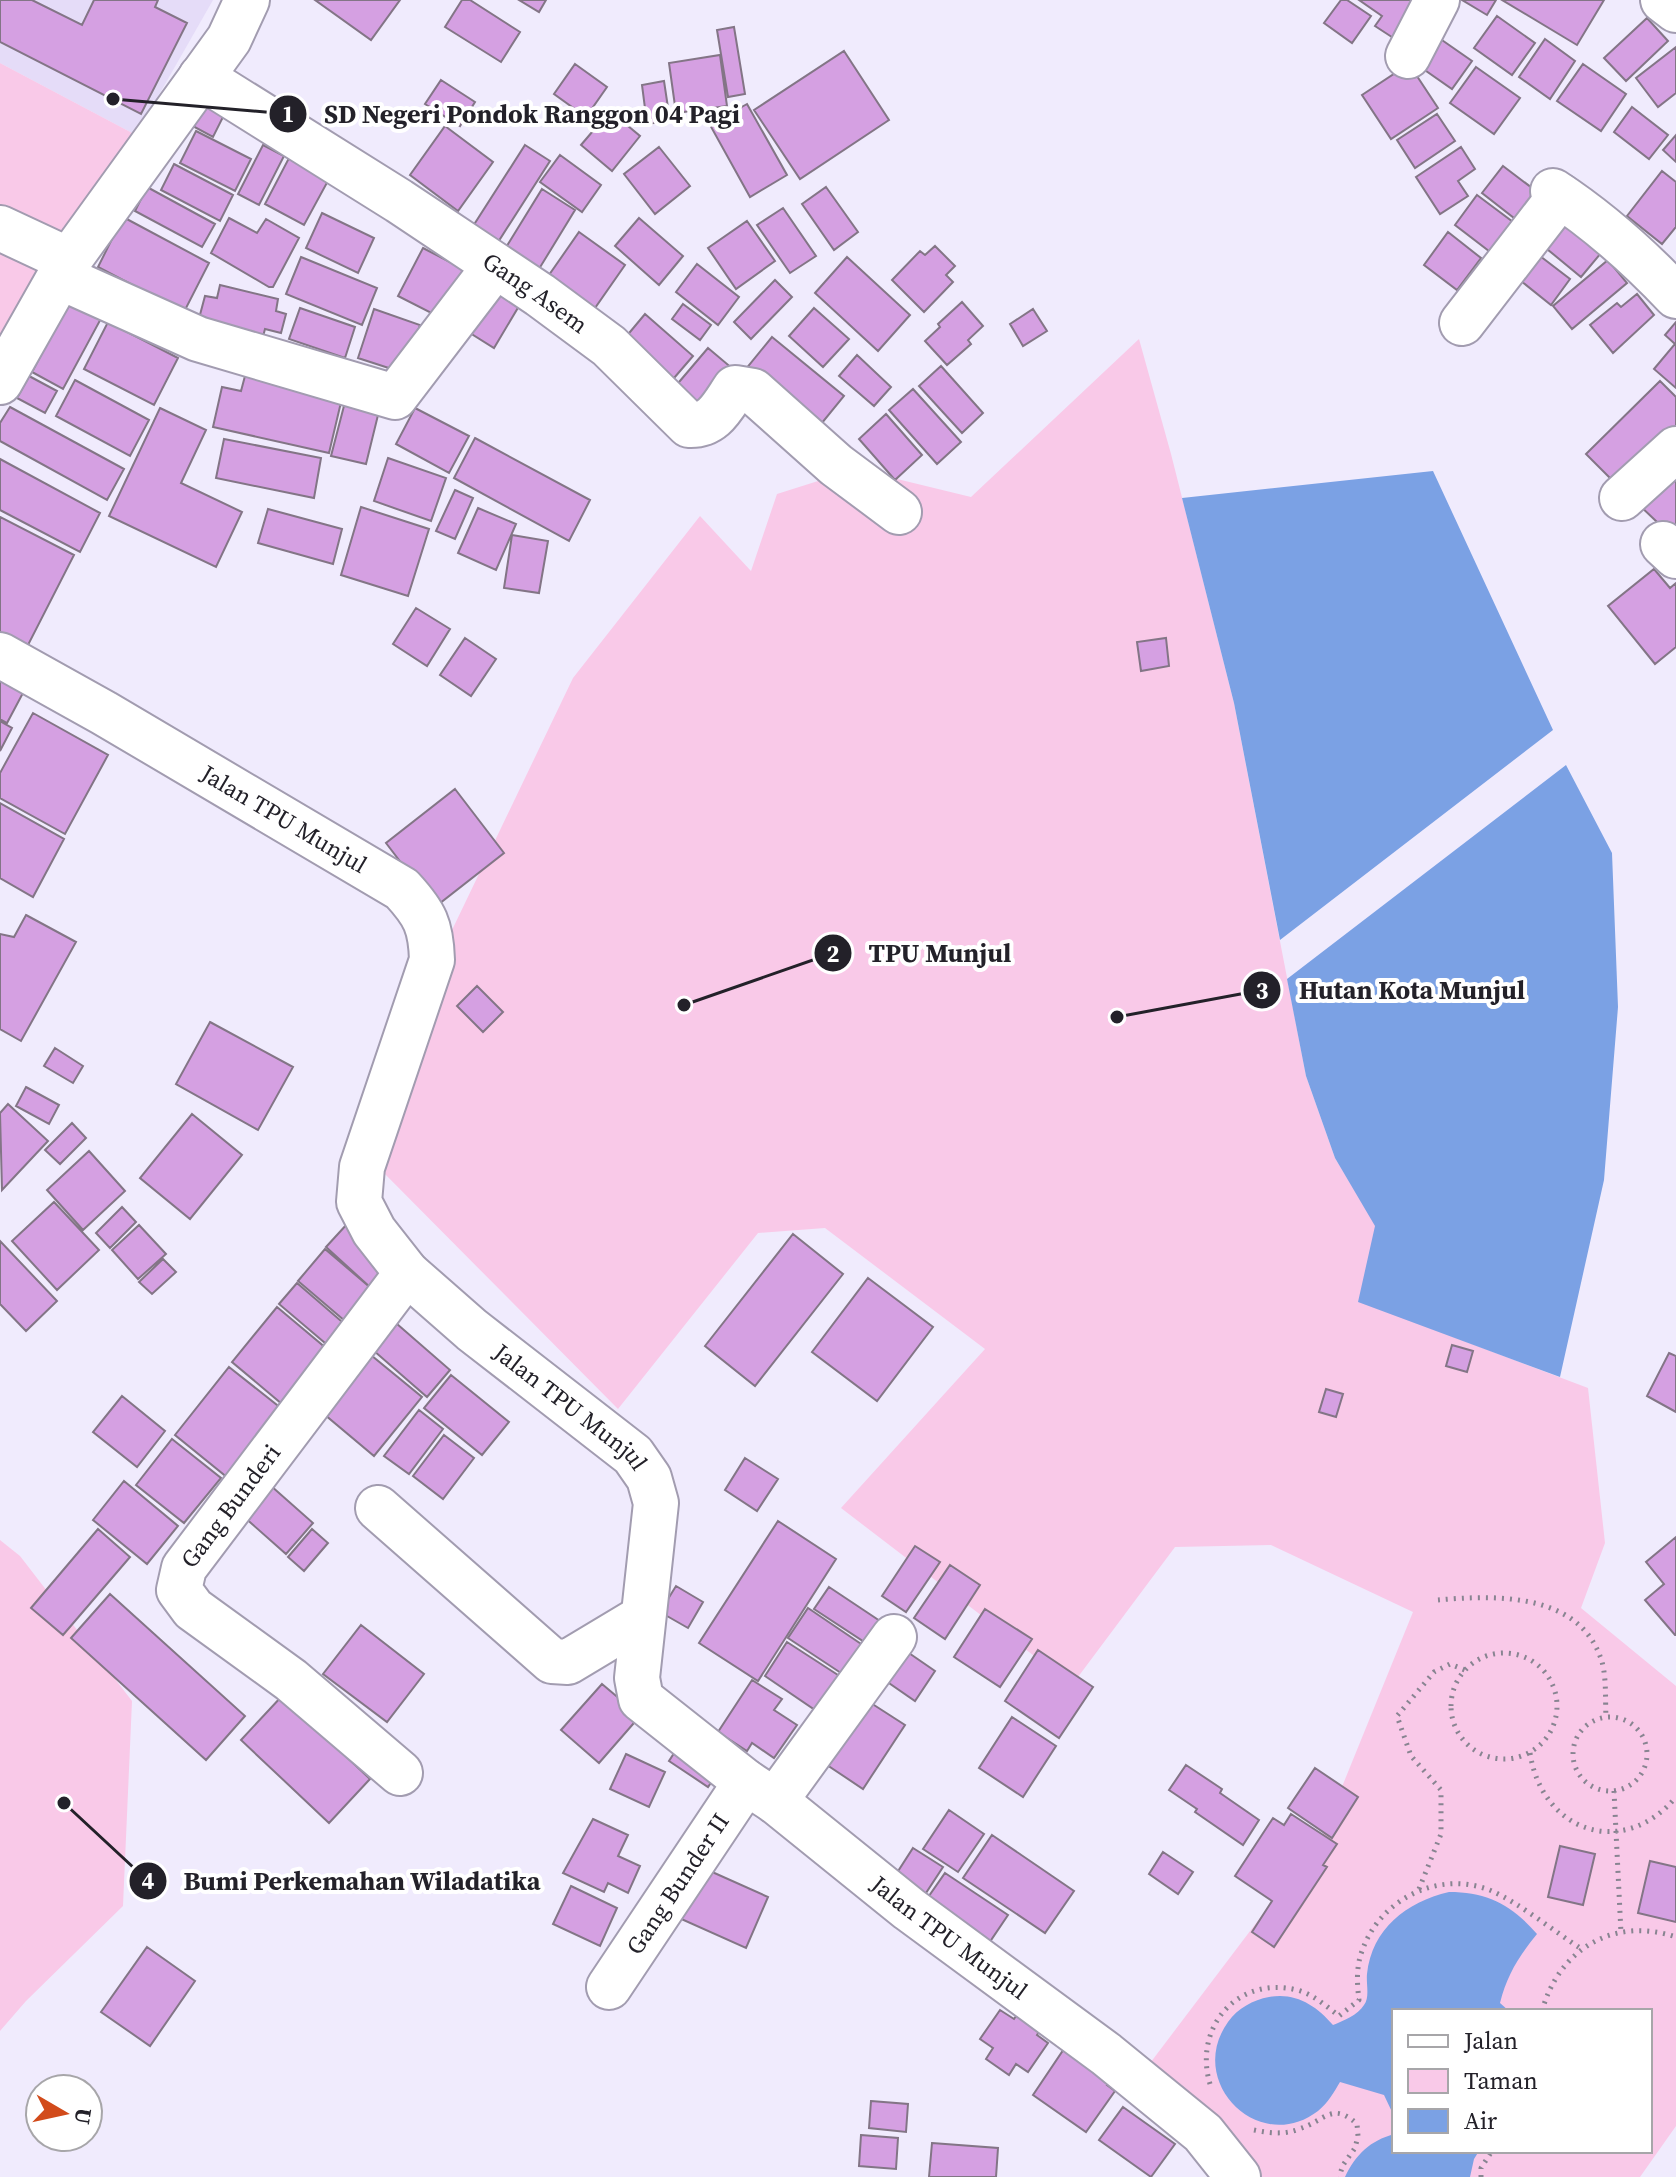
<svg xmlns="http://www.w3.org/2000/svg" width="1676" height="2177" font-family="'Source Serif 4',serif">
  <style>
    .built { fill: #e5dcf8 }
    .green { fill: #f9c9e8; fill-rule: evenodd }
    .water { fill: #7ba1e4 }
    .building { fill: #d5a0e2; stroke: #837586; stroke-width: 2 }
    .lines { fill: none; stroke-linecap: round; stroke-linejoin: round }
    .minor-casing { stroke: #a29cb0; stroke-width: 48 }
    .path { stroke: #888491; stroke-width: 5; stroke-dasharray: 2 6; stroke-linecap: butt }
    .minor { stroke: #fff; stroke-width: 44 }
    .labels { text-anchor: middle; stroke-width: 8; stroke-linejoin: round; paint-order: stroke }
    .street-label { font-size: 24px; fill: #232129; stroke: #fff }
    .leader { fill: none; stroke: #232129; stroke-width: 3 }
    .callout-dot { fill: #232129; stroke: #fff; stroke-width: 3 }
    .mark-label { font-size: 24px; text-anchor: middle; font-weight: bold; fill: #fff }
    .callout-label { font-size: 26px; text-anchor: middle; font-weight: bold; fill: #232129; stroke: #fff; stroke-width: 8; stroke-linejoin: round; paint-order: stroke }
  </style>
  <rect width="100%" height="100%" fill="#f0ebfd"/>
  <!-- built -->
  <path class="built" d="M0,0H213L136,135L0,63Z"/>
  <!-- green -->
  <path class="green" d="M0,63L136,135L0,354Z
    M1139,339L1171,454L1234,703L1306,1076L1335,1158L1376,1226L1359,1301L1588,1388L1605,1543L1581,1608L1676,1686V2126L1640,2177H1262L1221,2130L1132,2087L1322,1836L1413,1612L1271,1545L1175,1547L1072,1685L841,1508L985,1349L825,1228L758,1233L618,1409L378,1167L441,953L573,678L700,516L751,571L777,494L856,469L971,497ZM1394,2011H1650V2151H1394Z
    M0,1540L20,1556L132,1701L123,1906L26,2001L0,2031Z"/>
  <!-- water -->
  <path class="water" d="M1433,471L1553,730L1280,940L1234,703L1182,498Z
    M1566,765L1612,853L1618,1007L1604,1180L1560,1377L1358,1302L1375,1226L1335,1158L1306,1076L1287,979Z
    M1449,1892C1487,1892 1512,1905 1537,1934C1519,1956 1507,1975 1500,2003L1509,2011H1394V2126L1393,2114L1384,2095L1340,2082C1334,2092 1328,2103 1318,2111C1259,2156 1185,2082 1228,2022C1238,2008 1253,2000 1269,1997C1295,1992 1316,2005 1333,2025C1343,2021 1358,2015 1364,2005C1370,1997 1366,1984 1367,1974C1372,1929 1406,1902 1449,1892Z
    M1394,2134V2151H1479L1474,2159L1470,2177H1345C1356,2154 1370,2141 1394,2134Z"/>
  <!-- building -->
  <path class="building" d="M0,0H32L82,25L94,0H158L155,7L187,23L141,114L0,42Z
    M315,0H400L371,40Z
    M462,0H470L520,32L501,62L445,27Z
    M519,0H546L539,12Z
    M1341,0H1347L1371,16L1352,43L1324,23Z
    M1359,0H1410L1423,11L1401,43L1375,26L1382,16Z
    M1462,0H1496L1487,15Z
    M1502,0H1604L1577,45Z
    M1497,16L1535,43L1512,75L1474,48Z
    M1647,18L1668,41L1626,81L1604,58Z
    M734,27L745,94L728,97L717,30Z
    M1439,38L1472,61L1452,89L1419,66Z
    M1545,39L1575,61L1550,99L1519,77Z
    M1676,47V93L1658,107L1636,78Z
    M844,51L889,120L800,179L754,110Z
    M720,55L727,106L676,113L669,63Z
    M575,64L607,87L586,117L554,94Z
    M1409,64L1438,108L1391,139L1362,95Z
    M1583,64L1626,94L1601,131L1557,101Z
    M1476,67L1520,98L1494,134L1450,103Z
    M441,80L475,102L460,126L425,104Z
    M664,81L670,121L647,124L642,85Z
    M202,98L226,111L213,137L189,124Z
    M747,104L787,175L750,197L710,125Z
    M1632,107L1668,135L1649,159L1614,132Z
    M610,111L640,136L612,171L581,145Z
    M1437,114L1455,141L1415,168L1397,140Z
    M445,126L493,162L458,211L410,175Z
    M196,131L251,159L235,191L180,163Z
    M1676,135V162L1663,150Z
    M263,145L284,156L259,205L238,194Z
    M525,145L550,161L493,250L468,234Z
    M659,147L690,186L655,214L624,174Z
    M1461,147L1475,169L1458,181L1468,196L1440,214L1416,177Z
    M560,155L601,185L582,212L540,182Z
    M289,158L329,179L304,225L265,204Z
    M174,164L233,195L220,221L161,190Z
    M1503,166L1544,197L1523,225L1482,193Z
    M1662,171L1676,182V227L1662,244L1627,216Z
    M147,187L215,224L202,247L135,211Z
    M826,187L858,232L834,250L802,204Z
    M542,189L575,210L539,269L505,249Z
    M1477,195L1521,228L1498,258L1455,225Z
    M783,208L816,256L790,273L757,225Z
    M322,213L374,238L358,273L306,248Z
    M123,217L209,263L184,312L98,267Z
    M229,218L257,233L266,219L299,238L273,287H269L211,253Z
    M639,218L683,256L659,285L615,246Z
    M1571,218L1606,247L1581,277L1547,249Z
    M747,221L775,261L736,289L708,248Z
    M579,232L625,265L588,318L542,285Z
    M1448,232L1481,258L1457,290L1424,265Z
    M935,246L955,266L946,275L953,282L924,312L892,280L920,251L925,255Z
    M423,248L469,272L445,320L398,296Z
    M1540,256L1570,279L1551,305L1521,281Z
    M301,257L377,288L362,325L286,294Z
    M847,257L910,315L878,351L815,293Z
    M1608,260L1627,283L1572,329L1553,306Z
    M697,264L739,297L718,325L676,292Z
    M775,280L792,297L751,339L734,322Z
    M220,285L278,299L276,311L286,314L281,333L265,329L260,348L197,326L205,296L217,298Z
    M488,287L519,306L494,348L462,328Z
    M1637,294L1654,315L1613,353L1590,325L1617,303L1621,307Z
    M72,296L104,313L63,389L32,372Z
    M962,302L983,326L968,340L971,344L947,365L925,341L940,327L938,324Z
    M683,304L711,325L700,340L672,319Z
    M300,308L355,327L345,358L289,339Z
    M814,308L849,339L823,367L789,336Z
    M374,309L420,325L404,373L358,358Z
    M1033,309L1047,331L1023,346L1010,324Z
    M645,314L693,356L668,385L620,344Z
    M108,322L178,358L154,405L84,369Z
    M1676,322V388L1654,369L1675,344L1665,335Z
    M772,337L844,396L817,429L745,370Z
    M708,348L733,369L693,416L668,395Z
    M857,355L891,387L874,406L839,376Z
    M941,366L983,413L962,433L919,386Z
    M29,376L57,391L45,413L17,398Z
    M245,376L342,398L329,453L213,427L222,387L241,391Z
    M75,380L149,420L130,456L56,416Z
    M1660,381L1676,397V430L1619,487L1586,454Z
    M913,389L961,442L937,464L889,410Z
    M345,402L379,411L366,464L331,456Z
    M10,407L124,469L107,500L0,441V423Z
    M160,408L206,430L181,483L242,512L216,567L109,516Z
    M415,408L469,436L449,473L396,444Z
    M886,414L922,455L895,480L859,439Z
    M475,438L590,500L569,541L454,478Z
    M224,439L321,458L314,498L216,478Z
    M388,458L446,478L431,521L374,501Z
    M0,459L100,513L80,552L0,510Z
    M1676,461V540L1637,503Z
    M455,490L473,498L455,539L436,531Z
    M361,507L429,529L408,596L341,575Z
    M478,508L516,524L496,570L458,553Z
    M268,509L342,529L333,564L258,543Z
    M0,517L74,555L27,647L0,633Z
    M512,535L548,541L539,593L504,588Z
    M1654,569L1670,588L1676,583V647L1655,664L1608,606Z
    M416,608L450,629L427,666L393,644Z
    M465,638L496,659L471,696L440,675Z
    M1166,638L1169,666L1141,671L1137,642Z
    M0,659L32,676L7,723L0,719Z
    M33,713L108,755L65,834L0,798V773Z
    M0,721L12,728L0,751Z
    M455,789L504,853L435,907L386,843Z
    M0,803L64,839L33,897L0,878Z
    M26,915L76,942L21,1041L0,1029V934L14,937Z
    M477,986L503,1012L483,1032L457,1006Z
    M210,1022L293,1067L258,1130L176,1084Z
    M55,1048L83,1066L73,1083L44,1066Z
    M26,1087L59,1105L49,1124L16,1106Z
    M8,1104L48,1141L2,1190L0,1113Z
    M192,1114L242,1155L190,1219L140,1178Z
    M72,1123L86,1138L60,1164L45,1150Z
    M89,1151L125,1191L83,1230L47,1190Z
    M54,1202L99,1250L57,1290L12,1241Z
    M122,1207L136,1222L110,1248L96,1233Z
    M348,1223L394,1263L371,1288L326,1247Z
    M139,1225L166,1254L138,1279L112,1250Z
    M793,1234L843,1274L755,1386L705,1346Z
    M0,1241L57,1301L26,1331L0,1304Z
    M325,1249L379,1295L352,1327L298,1281Z
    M163,1259L176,1272L152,1294L139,1282Z
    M868,1278L933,1327L877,1401L812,1352Z
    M297,1283L355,1333L338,1354L279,1304Z
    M277,1307L327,1349L282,1404L232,1362Z
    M389,1317L450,1370L427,1397L366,1344Z
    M1452,1345L1473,1351L1467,1372L1446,1366Z
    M366,1351L422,1397L374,1456L318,1409Z
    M1669,1353L1676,1356V1412L1647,1396Z
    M229,1367L282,1409L228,1478L175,1435Z
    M451,1375L509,1422L482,1455L424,1408Z
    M1326,1389L1343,1394L1336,1417L1319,1412Z
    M122,1396L165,1431L137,1467L93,1432Z
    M419,1410L443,1429L409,1474L384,1456Z
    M444,1435L474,1458L443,1499L413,1476Z
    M172,1439L221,1478L184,1523L136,1485Z
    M745,1458L778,1479L757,1511L725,1490Z
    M124,1481L178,1526L147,1564L93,1520Z
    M270,1485L313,1523L286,1554L243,1516Z
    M778,1521L836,1559L758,1681L699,1643Z
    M98,1529L130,1557L63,1635L31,1608Z
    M312,1529L328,1543L304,1571L288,1557Z
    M1676,1537V1635H1675L1645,1600L1664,1584L1646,1562Z
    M915,1546L940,1562L906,1612L882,1596Z
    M950,1565L980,1585L945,1639L914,1618Z
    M676,1586L703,1602L688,1628L660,1612Z
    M829,1587L883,1623L869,1645L814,1609Z
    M110,1594L245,1716L206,1760L71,1638Z
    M808,1608L867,1648L847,1677L788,1638Z
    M985,1609L1032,1639L1000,1687L954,1657Z
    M361,1625L424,1674L387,1722L323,1674Z
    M787,1642L841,1677L818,1712L765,1676Z
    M1038,1650L1093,1687L1059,1738L1005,1701Z
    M906,1651L935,1671L915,1701L886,1681Z
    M752,1680L782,1699L774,1710L797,1725L774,1758L752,1743L747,1751L718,1732Z
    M602,1684L640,1716L599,1763L561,1730Z
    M282,1696L370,1779L329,1823L241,1740Z
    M860,1696L905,1725L863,1789L818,1759Z
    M1012,1717L1056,1746L1023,1797L979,1768Z
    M680,1744L719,1771L708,1787L669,1761Z
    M626,1754L665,1772L649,1807L610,1789Z
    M1186,1765L1222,1789L1220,1793L1259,1820L1243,1845L1195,1812L1197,1809L1169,1790Z
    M1315,1768L1358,1797L1332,1838L1288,1808Z
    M949,1810L984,1834L958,1872L923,1849Z
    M1291,1814L1337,1844L1323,1865L1327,1867L1274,1947L1252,1932L1272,1901L1235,1876L1273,1818L1284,1825Z
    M593,1819L628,1835L618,1856L640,1866L628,1893L608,1883L604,1892L563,1873Z
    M992,1835L1074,1891L1045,1933L963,1878Z
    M1560,1846L1595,1854L1583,1905L1548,1897Z
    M913,1848L943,1867L922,1899L893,1879Z
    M1163,1852L1193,1872L1178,1894L1149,1874Z
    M1650,1861L1676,1867V1922L1638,1913Z
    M701,1867L768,1897L746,1948L679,1918Z
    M945,1873L1008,1915L985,1949L922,1906Z
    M571,1886L617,1908L600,1946L553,1924Z
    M147,1947L195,1981L150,2046L101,2012Z
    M1024,2005L1046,2021L1037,2035L1048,2043L1028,2072L1016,2064L1009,2075L986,2059L993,2048L980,2039L1000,2010L1014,2019Z
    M1070,2040L1116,2072L1107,2085L1115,2091L1086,2132L1033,2095Z
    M871,2101L908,2104L906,2132L869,2128Z
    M1123,2107L1175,2144L1151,2177L1099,2140Z
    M861,2135L898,2138L896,2169L859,2166Z
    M932,2143L998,2148L996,2177H929Z"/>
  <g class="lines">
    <defs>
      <g id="minor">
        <path d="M1663,0L1676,10"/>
        <path d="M1408,56L1437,0"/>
        <path id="s1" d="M201,77L399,201L540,295L609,346L689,425C714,426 722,407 735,388L753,391L836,465L899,512"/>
        <path d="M1553,191C1599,221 1638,256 1676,296"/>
        <path d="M0,228L60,256"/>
        <path d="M60,277L198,339L395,397L495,266"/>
        <path d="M1462,323L1560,196"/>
        <path d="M0,382L69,260L229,39L247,0"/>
        <path d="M1622,498L1676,449"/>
        <path d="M1663,544L1676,556"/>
        <path id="s2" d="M0,655L104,713L402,889C425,914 431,926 432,960L362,1167L359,1202L374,1231L407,1273L472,1330L633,1455L649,1478L656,1503L637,1678L641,1699L746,1782L775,1801L909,1909L1106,2054L1203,2133L1238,2177"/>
        <path d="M378,1508L552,1661L568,1662L643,1617"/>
        <path id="s3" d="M400,1773L291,1680L193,1609L179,1590L184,1568L407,1273"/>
        <path d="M775,1801L894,1637"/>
        <path id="s4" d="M609,1987L746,1782"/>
      </g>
    </defs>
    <!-- minor casing -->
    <use href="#minor" class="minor-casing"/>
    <!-- path -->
    <path class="path" d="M1438,1600C1493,1595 1576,1592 1600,1656C1607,1673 1605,1698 1606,1717
      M1451 1706a53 53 0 1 1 106 0a53 53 0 1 1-106 0Z
      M1573 1754a37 37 0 1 1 74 0a37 37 0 1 1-74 0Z
      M1530,1753C1542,1832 1623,1860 1676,1797
      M1614,1791L1621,1933
      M1419,1889L1441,1834V1790L1411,1756L1397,1716L1434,1672L1450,1664L1465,1670
      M1542,2011C1559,1949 1614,1916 1676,1937
      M1210,2084C1193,2028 1237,1975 1297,1990C1313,1994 1326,2006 1339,2016L1359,2000C1357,1984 1356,1967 1362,1951C1380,1899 1439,1869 1492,1891C1519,1903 1554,1931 1580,1948
      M1254,2130C1269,2133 1284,2135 1299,2129C1325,2121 1332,2101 1357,2124L1358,2136L1355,2148L1343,2165L1339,2177
      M1481,2177V2168L1492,2151"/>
    <!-- minor -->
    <use href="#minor" class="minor"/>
  </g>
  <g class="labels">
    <!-- street labels -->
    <g class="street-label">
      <text dy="8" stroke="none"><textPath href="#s1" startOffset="398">Gang Asem</textPath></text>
      <text dy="8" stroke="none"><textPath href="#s2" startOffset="328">Jalan TPU Munjul</textPath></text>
      <text dy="8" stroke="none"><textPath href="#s2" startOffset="1096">Jalan TPU Munjul</textPath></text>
      <text dy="8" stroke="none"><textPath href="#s3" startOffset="388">Gang Bunderi</textPath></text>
      <text dy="8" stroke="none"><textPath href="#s4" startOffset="124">Gang Bunder II</textPath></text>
      <text dy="8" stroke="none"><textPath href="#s2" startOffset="1816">Jalan TPU Munjul</textPath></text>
    </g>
  </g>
  <!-- callouts -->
  <path class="leader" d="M113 99L288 114M684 1005L833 953M1117 1017L1262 990M64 1803L148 1881"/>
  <g class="callout-dot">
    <circle cx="113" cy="99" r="8"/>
    <circle cx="684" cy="1005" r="8"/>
    <circle cx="1117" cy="1017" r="8"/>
    <circle cx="64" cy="1803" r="8"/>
    <circle cx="288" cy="114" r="20"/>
    <circle cx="833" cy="953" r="20"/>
    <circle cx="1262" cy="990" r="20"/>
    <circle cx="148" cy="1881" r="20"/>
  </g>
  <g class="mark-label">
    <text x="288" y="122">1</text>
    <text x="833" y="962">2</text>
    <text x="1262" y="999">3</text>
    <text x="148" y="1889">4</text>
  </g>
  <g class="callout-label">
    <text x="532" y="123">SD Negeri Pondok Ranggon 04 Pagi</text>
    <text x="940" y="962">TPU Munjul</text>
    <text x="1412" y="999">Hutan Kota Munjul</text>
    <text x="362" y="1890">Bumi Perkemahan Wiladatika</text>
  </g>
  <!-- legend -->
  <rect x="1392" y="2009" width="260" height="144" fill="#ffffff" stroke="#a7a6a9" stroke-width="2"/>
  <rect x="1408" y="2035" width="40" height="12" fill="#ffffff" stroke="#a7a6a9" stroke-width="2"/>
  <text x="1464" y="2049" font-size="24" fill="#232129">Jalan</text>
  <rect x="1408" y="2069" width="40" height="24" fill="#f9c9e8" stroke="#a7a6a9" stroke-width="2"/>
  <text x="1464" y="2089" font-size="24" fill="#232129">Taman</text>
  <rect x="1408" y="2109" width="40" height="24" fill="#7ba1e4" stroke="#a7a6a9" stroke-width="2"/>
  <text x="1464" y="2129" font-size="24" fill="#232129">Air</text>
  <!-- north arrow -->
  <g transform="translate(64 2113) rotate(99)"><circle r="38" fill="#ffffff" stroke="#a7a6a9" stroke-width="2"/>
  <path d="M0-6L14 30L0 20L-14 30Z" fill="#d24b1b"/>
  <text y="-12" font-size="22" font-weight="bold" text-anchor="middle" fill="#232129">U</text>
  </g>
</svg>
